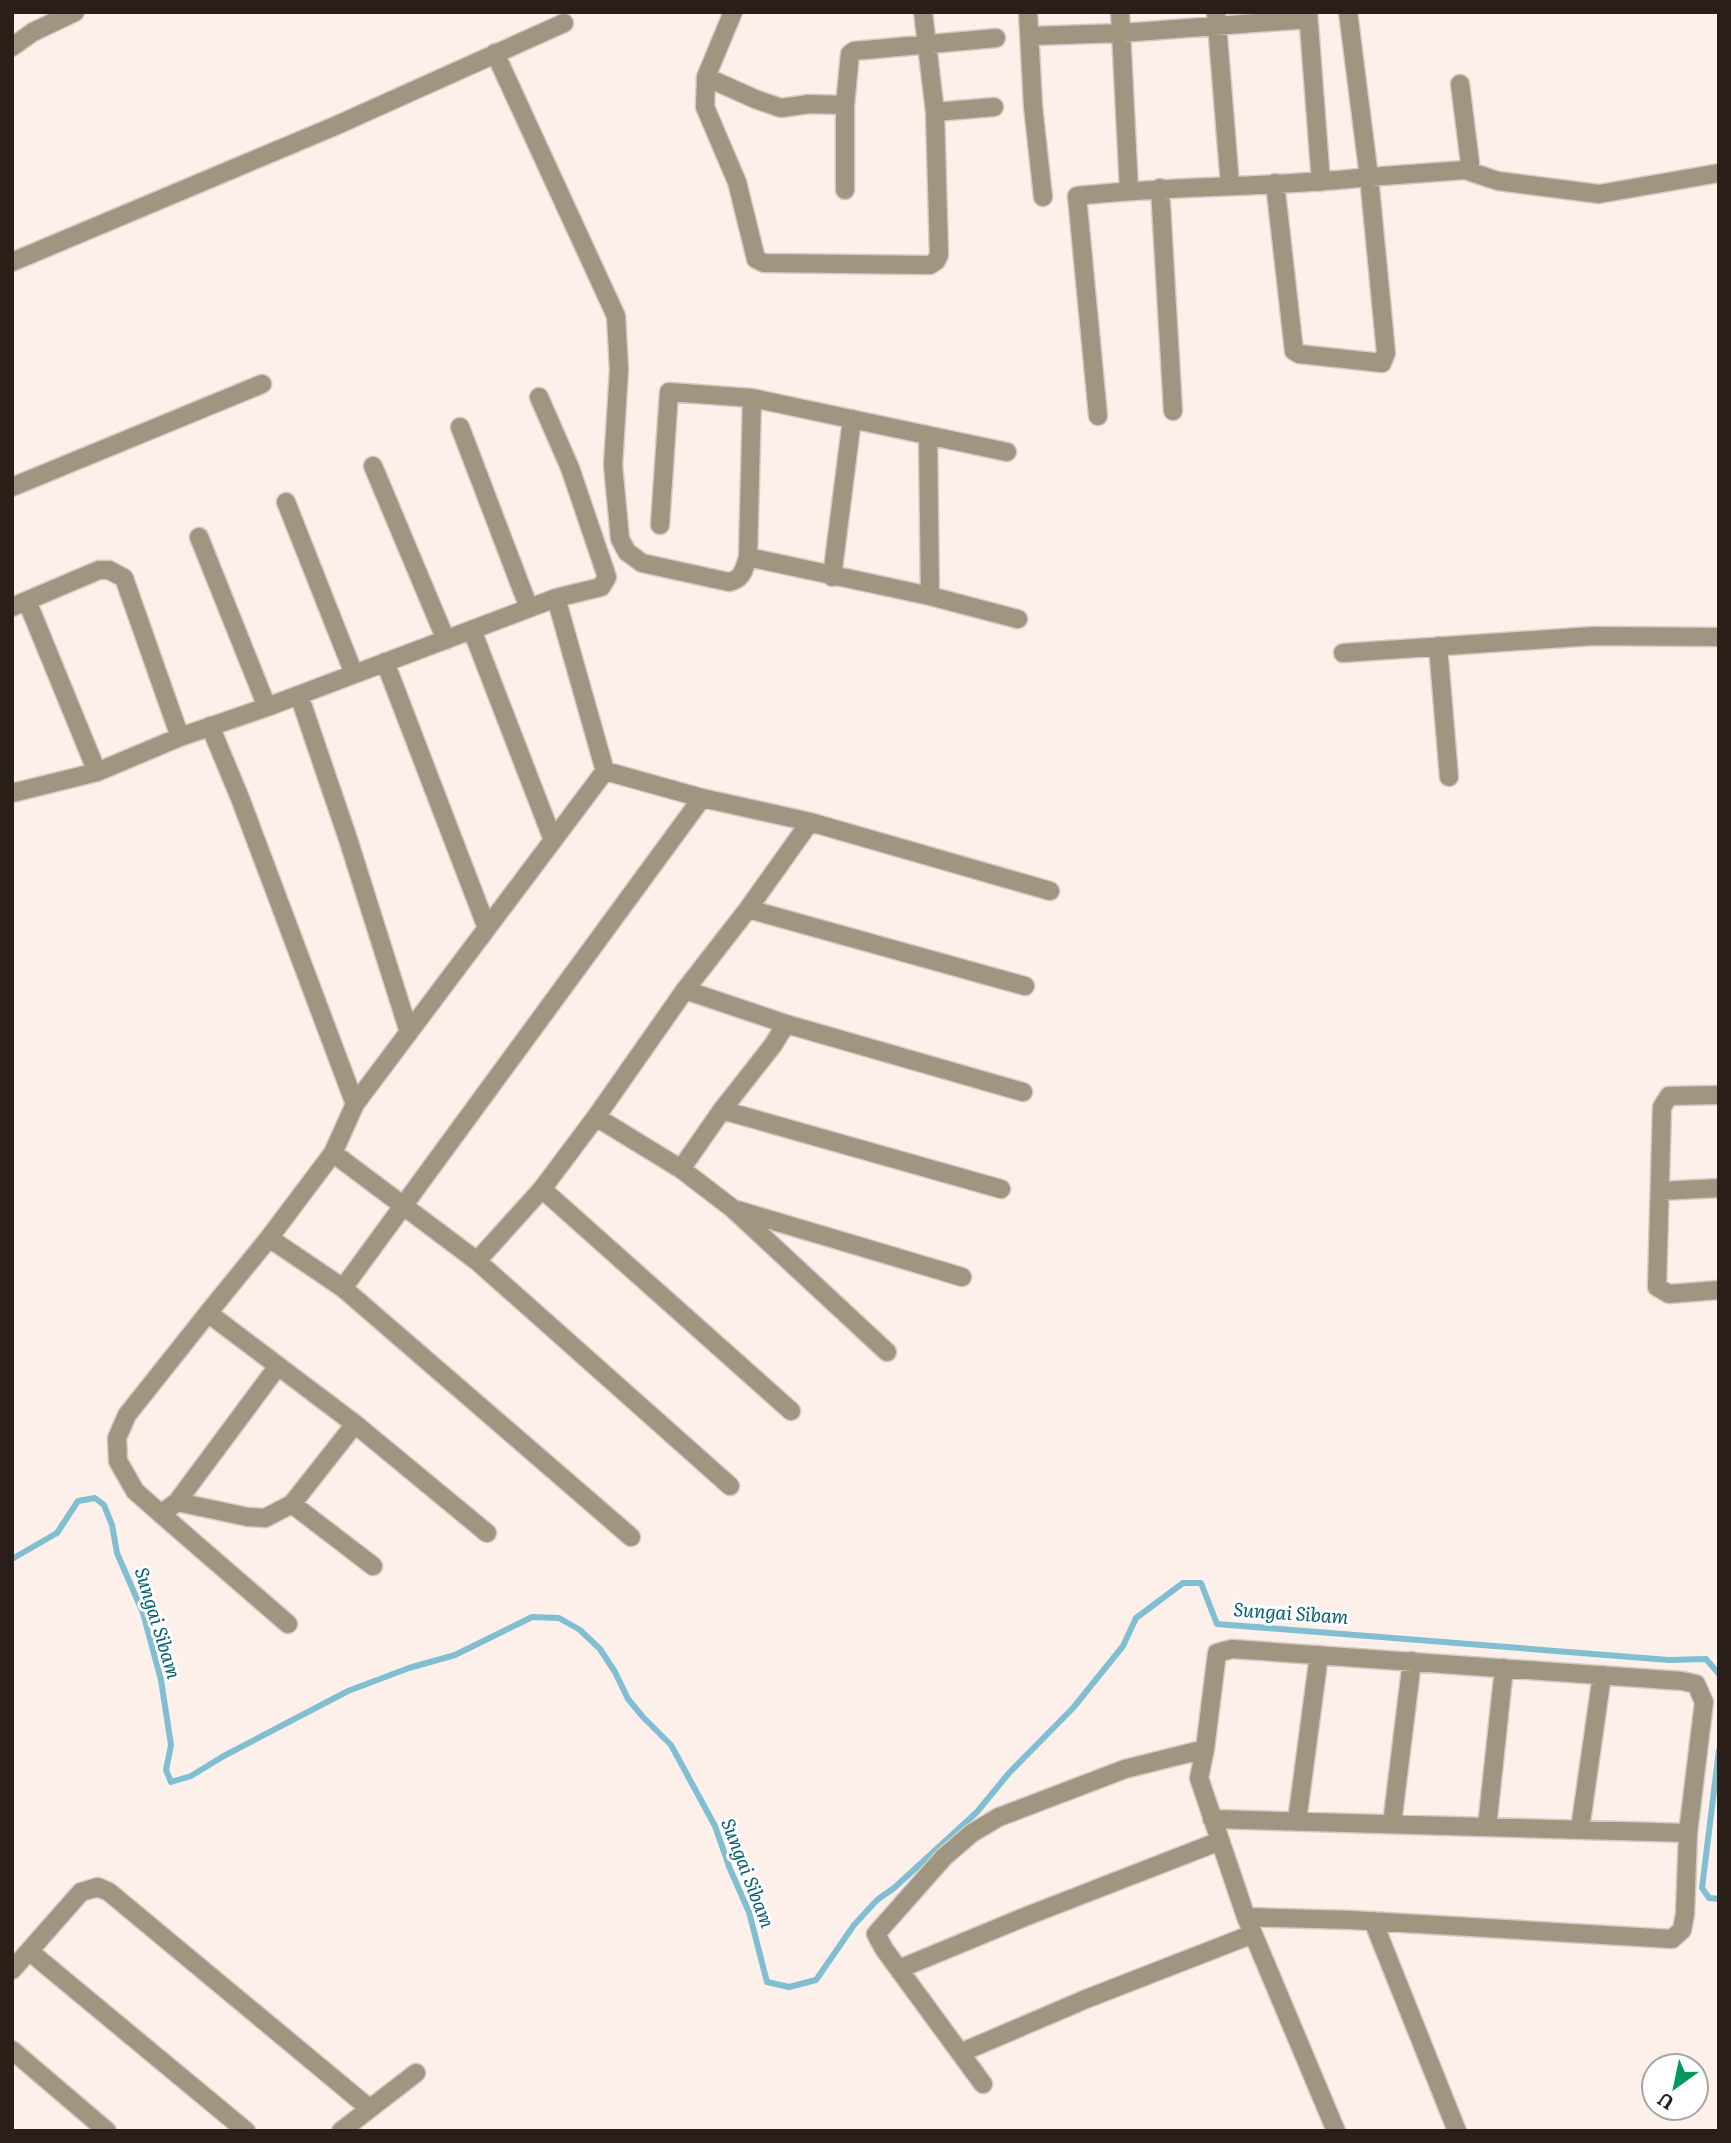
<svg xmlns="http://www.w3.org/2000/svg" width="1731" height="2143" font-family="Literata,serif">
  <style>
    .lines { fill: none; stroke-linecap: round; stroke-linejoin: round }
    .stream { stroke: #80bed2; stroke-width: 6 }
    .minor-casing { stroke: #d7c9c3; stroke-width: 21 }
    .minor { stroke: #9f9580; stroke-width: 18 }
    .labels { text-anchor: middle; stroke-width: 6; stroke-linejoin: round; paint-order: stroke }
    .water-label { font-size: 19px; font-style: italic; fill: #0a6075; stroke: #fff }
  </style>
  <rect width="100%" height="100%" fill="#fdefe9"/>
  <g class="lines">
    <!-- stream -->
    <path class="stream" d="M12,1559L57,1533L78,1501L95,1498L104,1505L112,1525L117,1553L143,1613L161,1680L171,1745L166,1770L171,1782L191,1776L222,1757L348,1691L409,1668L455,1655L532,1617L559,1618L580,1630L600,1649L615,1672L628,1699L643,1717L671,1745L715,1826L730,1869L749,1912L767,1982L789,1987L816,1980L854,1925L877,1900L894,1888L977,1812L1009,1773L1073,1708L1123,1646L1136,1618L1183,1583H1201L1217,1624L1669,1660L1706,1659L1719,1674
      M1719,1750L1702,1888L1709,1898L1719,1899"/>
    <defs>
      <path id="minor" d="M733,12L706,77L705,107L737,182L756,259L764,263L930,265L936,261L939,255L935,112L923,12
        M1028,12L1033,106L1043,197
        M1120,12L1129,190
        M1216,12L1230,185
        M1308,12L1321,182
        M1030,36L1122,33L1308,19
        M12,47L33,32L75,12
        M495,53L616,316L619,370L613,465L620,539L627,552L642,563L729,582C743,579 744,569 748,557L752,398L1007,452
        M706,77L755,99L781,108L809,104L845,105
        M935,112L994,107
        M1465,170L1498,181L1599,194L1719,173
        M1275,183L1294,351L1299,354L1382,363L1386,353L1369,177L1465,170L1470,163L1460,84
        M1160,188L1173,411
        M845,190V105L850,54L854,51L996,38
        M12,262L335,126L564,23
        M539,397L570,468L607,577L601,587L556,598
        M1098,416L1077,196C1174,185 1272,188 1369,177L1348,12
        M460,427L529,608
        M928,435L930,596
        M373,466L446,640
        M12,487L262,384
        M286,502L354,674
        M660,525L669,392L752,398
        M199,537L267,707
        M748,557L930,596L1018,619
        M832,577L852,419
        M27,601L97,772
        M12,607L99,570H109L124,578L180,737L97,772L12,793
        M472,630L553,840
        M1438,646L1449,777
        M1343,653L1593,636L1719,637
        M385,662L487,928
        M299,695L348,839L409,1032
        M210,726L240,798L355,1104
        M180,737L267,707L556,598L605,771
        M748,909L810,822
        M685,990L786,1024
        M1719,1095L1669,1096L1662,1107L1657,1287L1669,1294L1719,1290
        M722,1110L773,1045L786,1024L1023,1092
        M596,1117L681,1169L732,1208L887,1352
        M333,1153L477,1261L730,1486
        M681,1169L722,1110L1001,1189
        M542,1189L791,1411
        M1661,1191L1719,1188
        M737,1210L962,1277
        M269,1238L333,1153L355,1104L605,771L702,798L810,822L1050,891
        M477,1261L542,1189L596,1117L685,990L748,909L1025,986
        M343,1288L702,798
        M355,1424L292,1504L373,1566
        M177,1502L278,1366
        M161,1514L135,1491L118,1461L117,1438L127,1415L208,1313
        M487,1533L355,1424L208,1313L269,1238L343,1288L631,1537
        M288,1624L161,1514L177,1502L248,1517L265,1518L292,1504
        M1212,1819L1688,1833
        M1297,1821L1319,1655
        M1392,1824L1412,1661
        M1487,1827L1504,1668
        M1580,1829L1602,1675
        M1246,1917L1351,1920L1672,1939L1682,1930L1685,1914L1688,1833L1704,1702L1696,1684L1682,1681L1232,1649L1217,1653L1205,1749L1199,1778L1246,1917L1336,2131
        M1373,1921L1457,2131
        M29,1951L81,1892L98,1887L109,1892L369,2108
        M899,1969L1027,1916L1220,1841
        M12,1970L29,1951L246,2131
        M12,2050L107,2131
        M960,2053L1086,1999L1253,1934
        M983,2084L884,1949L876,1934L944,1857L972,1833L999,1817L1125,1769L1205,1749
        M341,2131L416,2073"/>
    </defs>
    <!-- minor casing -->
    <use href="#minor" class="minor-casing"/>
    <!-- minor -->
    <use href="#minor" class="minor"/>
  </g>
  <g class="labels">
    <!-- water labels -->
    <g class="water-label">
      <text transform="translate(1291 1613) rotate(4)" y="7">Sungai Sibam</text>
      <text transform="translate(158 1623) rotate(73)" y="7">Sungai Sibam</text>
      <text transform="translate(748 1873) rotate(69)" y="7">Sungai Sibam</text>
    </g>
  </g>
  <!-- border -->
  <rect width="1731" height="2143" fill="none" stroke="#2a1e18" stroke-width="28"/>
  <!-- north arrow -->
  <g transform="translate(1675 2087) rotate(213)"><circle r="33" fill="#ffffff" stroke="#aaa5a3" stroke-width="2"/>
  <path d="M0-5L12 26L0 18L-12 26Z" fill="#06985a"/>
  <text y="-10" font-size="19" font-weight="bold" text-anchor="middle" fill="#2a1e18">U</text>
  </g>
</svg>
